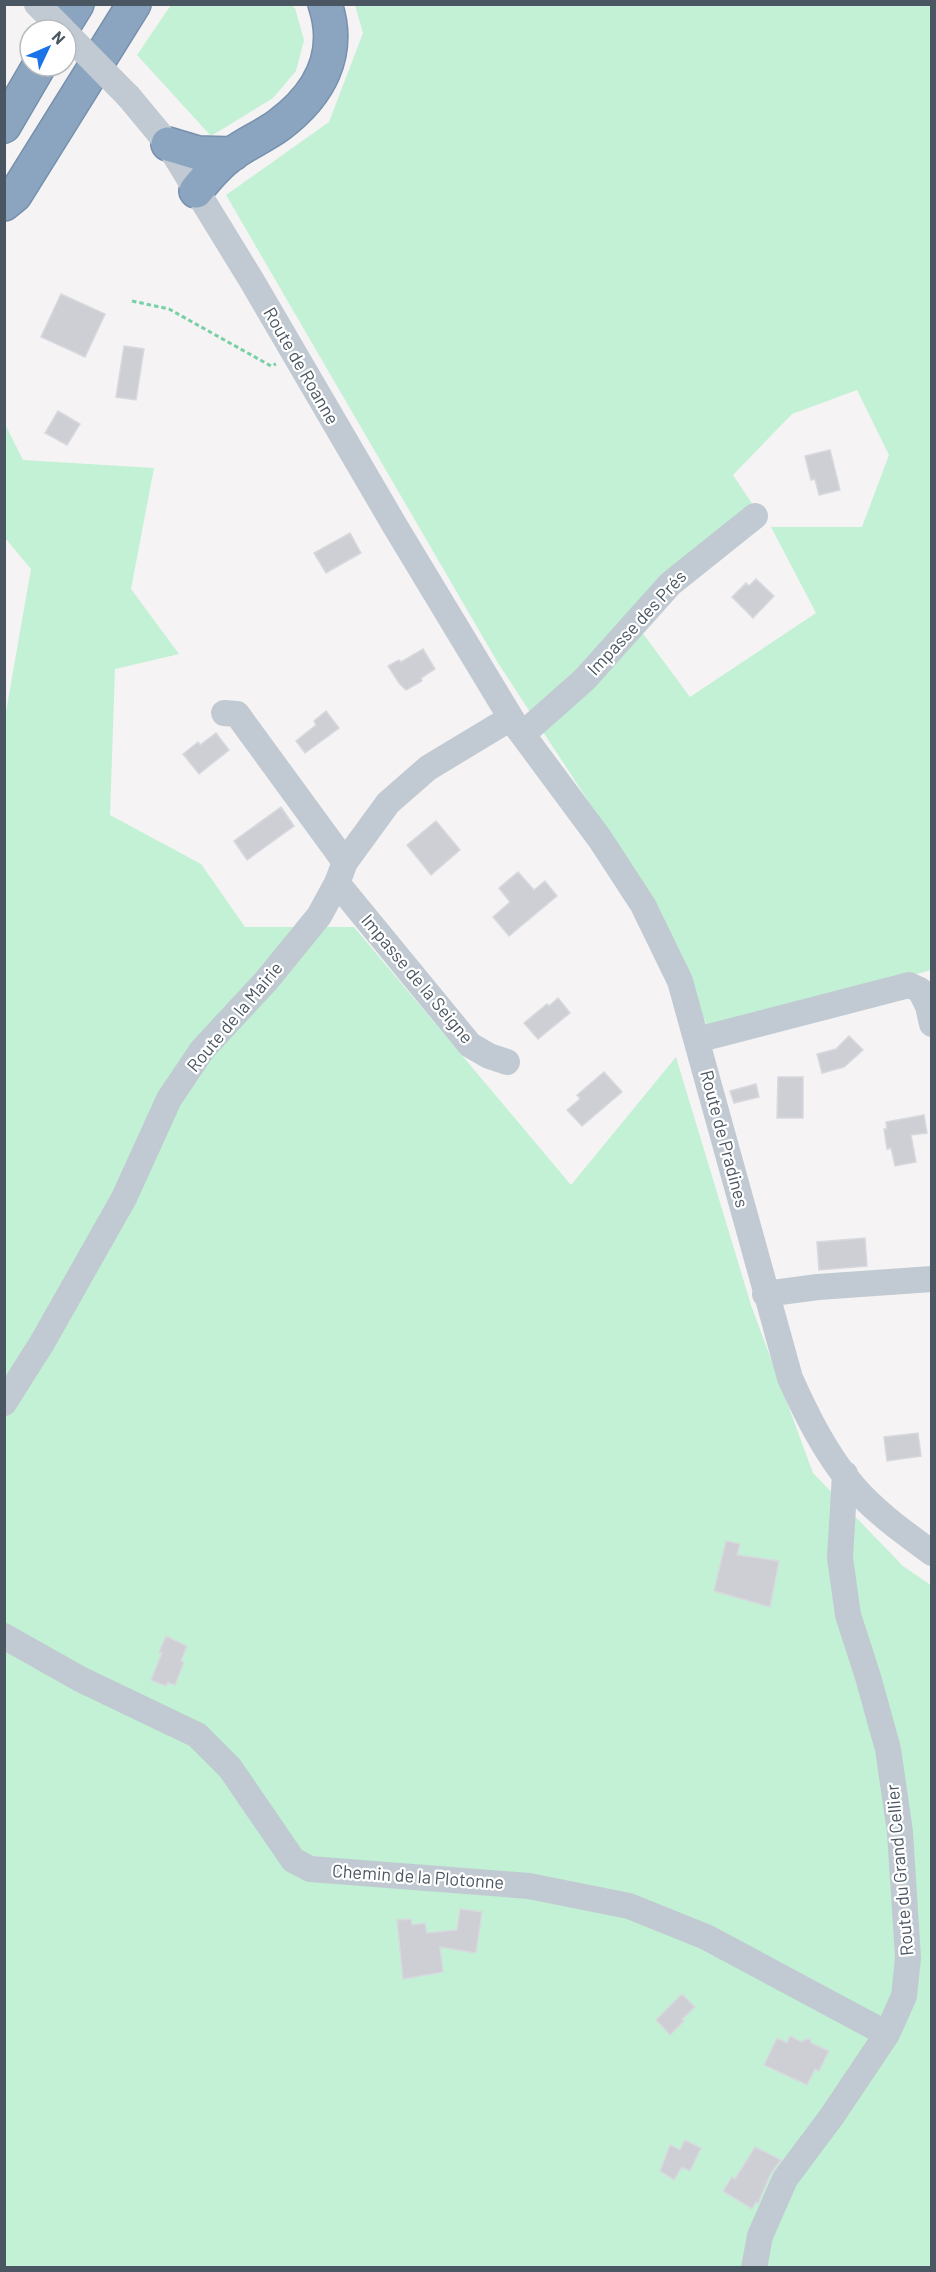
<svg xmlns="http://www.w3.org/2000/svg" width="936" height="2272" font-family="Barlow,sans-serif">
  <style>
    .green { fill: #c3f1d5; fill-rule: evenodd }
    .building { fill: #cdcfd5; stroke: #d7d9de; stroke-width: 1.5 }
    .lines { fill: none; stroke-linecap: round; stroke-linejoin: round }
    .highway-casing { stroke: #7690ad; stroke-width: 36 }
    .path { stroke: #7ad0a6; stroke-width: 3; stroke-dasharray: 4.5 3; stroke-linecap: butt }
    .minor { stroke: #c1cad2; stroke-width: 26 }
    .highway { stroke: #8ba5c1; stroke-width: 33 }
    .minor-bridge { stroke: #c1cad2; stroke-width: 26 }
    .labels { text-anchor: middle; stroke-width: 4.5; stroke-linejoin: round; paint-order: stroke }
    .street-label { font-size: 18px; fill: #4a5661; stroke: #fff }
  </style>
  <rect width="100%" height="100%" fill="#f5f3f3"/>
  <!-- green -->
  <path class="green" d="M171,5H291L295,8L304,40L296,71L273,98L211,136L137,55Z
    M355,5H931V970L709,1030L653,900L498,663L226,195L329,122L363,33ZM857,390L889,455L862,527H771L816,613L690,697L630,616L755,508L733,475L792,414Z
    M5,424L23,460L154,468L131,589L179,654L115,669L110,815L201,864L245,927H354L571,1185L676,1057L751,1305L813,1473L903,1566L932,1586L931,2267H5L4,723L31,569L5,538Z"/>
  <!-- building -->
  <path class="building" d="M61,294L105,314L85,357L41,337Z
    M124,346L144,349L136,400L116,397Z
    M58,411L80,424L67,445L45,433Z
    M830,450L840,490L819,495L815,479L811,480L805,456Z
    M350,533L361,553L326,573L314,553Z
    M756,579L774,596L753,618L732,597L746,583L749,586Z
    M423,649L435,669L421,678L422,681L406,690L399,683L388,666L399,660L401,662Z
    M326,711L339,728L305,753L296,741L316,725L314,721Z
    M216,733L229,750L199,774L183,754L198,742L200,745Z
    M281,807L294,826L247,860L234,841Z
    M436,821L460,850L431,875L407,845Z
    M518,872L534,890L545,881L557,896L509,936L493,917L510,902L499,888Z
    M558,998L570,1013L538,1039L524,1023L547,1004L549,1006Z
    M849,1036L863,1050L844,1067L822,1073L817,1054L836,1049Z
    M604,1072L622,1092L582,1126L567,1110L580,1099L577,1095Z
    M778,1077H803V1118H777Z
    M756,1084L759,1097L734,1103L730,1091Z
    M924,1115L927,1133L911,1135L916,1162L895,1166L891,1148L887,1149L884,1129H887L886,1122Z
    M865,1238L867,1266L819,1270L817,1242Z
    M918,1433L921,1456L887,1461L884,1437Z
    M726,1541L740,1544L737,1555L779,1561L770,1607L714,1591Z
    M166,1636L187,1646L181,1661L184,1662L175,1685L168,1682L166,1686L151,1680L162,1653L159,1652Z
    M460,1909L482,1912L476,1953L440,1947L443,1972L403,1979L397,1920L411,1919L412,1925L425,1923L427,1933L457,1930Z
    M682,1994L695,2007L682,2019L684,2021L670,2035L656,2020Z
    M790,2036L801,2042L810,2038L811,2043L829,2051L819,2071L815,2069L807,2085L764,2065L777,2038L787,2043Z
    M685,2140L701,2148L690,2171L682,2167L674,2180L660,2171L670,2145L680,2150Z
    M755,2147L781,2160L771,2173L758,2203L756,2202L752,2209L723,2191L732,2177L735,2179Z"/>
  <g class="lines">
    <defs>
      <path id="highway" d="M61,30L77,4
        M4,126L39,66
        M168,144L198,153L233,154
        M196,191C207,177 218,164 232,154C247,143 264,136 279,125C319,95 342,54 325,4
        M4,204L15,195L134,4"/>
    </defs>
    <!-- highway casing -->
    <use href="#highway" class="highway-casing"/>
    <!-- path -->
    <path class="path" d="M132,301L169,309L271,366L276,364"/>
    <!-- minor -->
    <path class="minor" d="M129,97L168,144L179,162L252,281L395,526L514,723L600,839L643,905L680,981L790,1378C807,1416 826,1454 853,1486C875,1512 905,1533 932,1553
      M224,713L237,714L345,862
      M523,734L585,679L670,584L755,516
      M337,883L470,1045L489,1056L507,1062
      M697,1040L909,985L920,990L928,1006L932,1024
      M765,1294L818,1287L932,1279
      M4,1403L42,1343L124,1198L169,1099L202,1050L266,981L319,916L337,883L345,862L388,803L428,768L511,718
      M4,1636L80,1679L197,1735L230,1768L293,1860L310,1869L529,1886L629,1906L706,1937L887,2034
      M754,2268L760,2236L785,2179L832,2116L887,2034L904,1996L908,1958L900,1832L888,1749L868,1677L848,1615L840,1558L845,1474"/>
    <!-- highway -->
    <use href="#highway" class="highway"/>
    <!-- minor-bridge -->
    <path class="minor-bridge" d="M37,4L63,30
      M66,33L129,97"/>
  </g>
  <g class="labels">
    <!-- street labels -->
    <g class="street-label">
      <text transform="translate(301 366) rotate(60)" y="6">Route de Roanne</text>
      <text transform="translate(637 623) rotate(-47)" y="6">Impasse des Prés</text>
      <text transform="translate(417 979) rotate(50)" y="6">Impasse de la Seigne</text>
      <text transform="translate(235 1017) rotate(-50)" y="6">Route de la Mairie</text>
      <text transform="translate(724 1139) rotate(75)" y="6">Route de Pradines</text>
      <text transform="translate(900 1870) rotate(-95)" y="6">Route du Grand Cellier</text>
      <text transform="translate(418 1877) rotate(4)" y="6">Chemin de la Plotonne</text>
    </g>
  </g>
  <!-- border -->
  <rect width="936" height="2272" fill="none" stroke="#4a5661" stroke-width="12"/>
  <!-- north arrow -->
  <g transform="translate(48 48) rotate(46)"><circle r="28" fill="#ffffff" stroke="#b7bbc0" stroke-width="1.5"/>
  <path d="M0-4.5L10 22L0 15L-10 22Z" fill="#1a73e8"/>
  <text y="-9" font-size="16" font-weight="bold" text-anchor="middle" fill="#4a5661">N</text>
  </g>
</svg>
